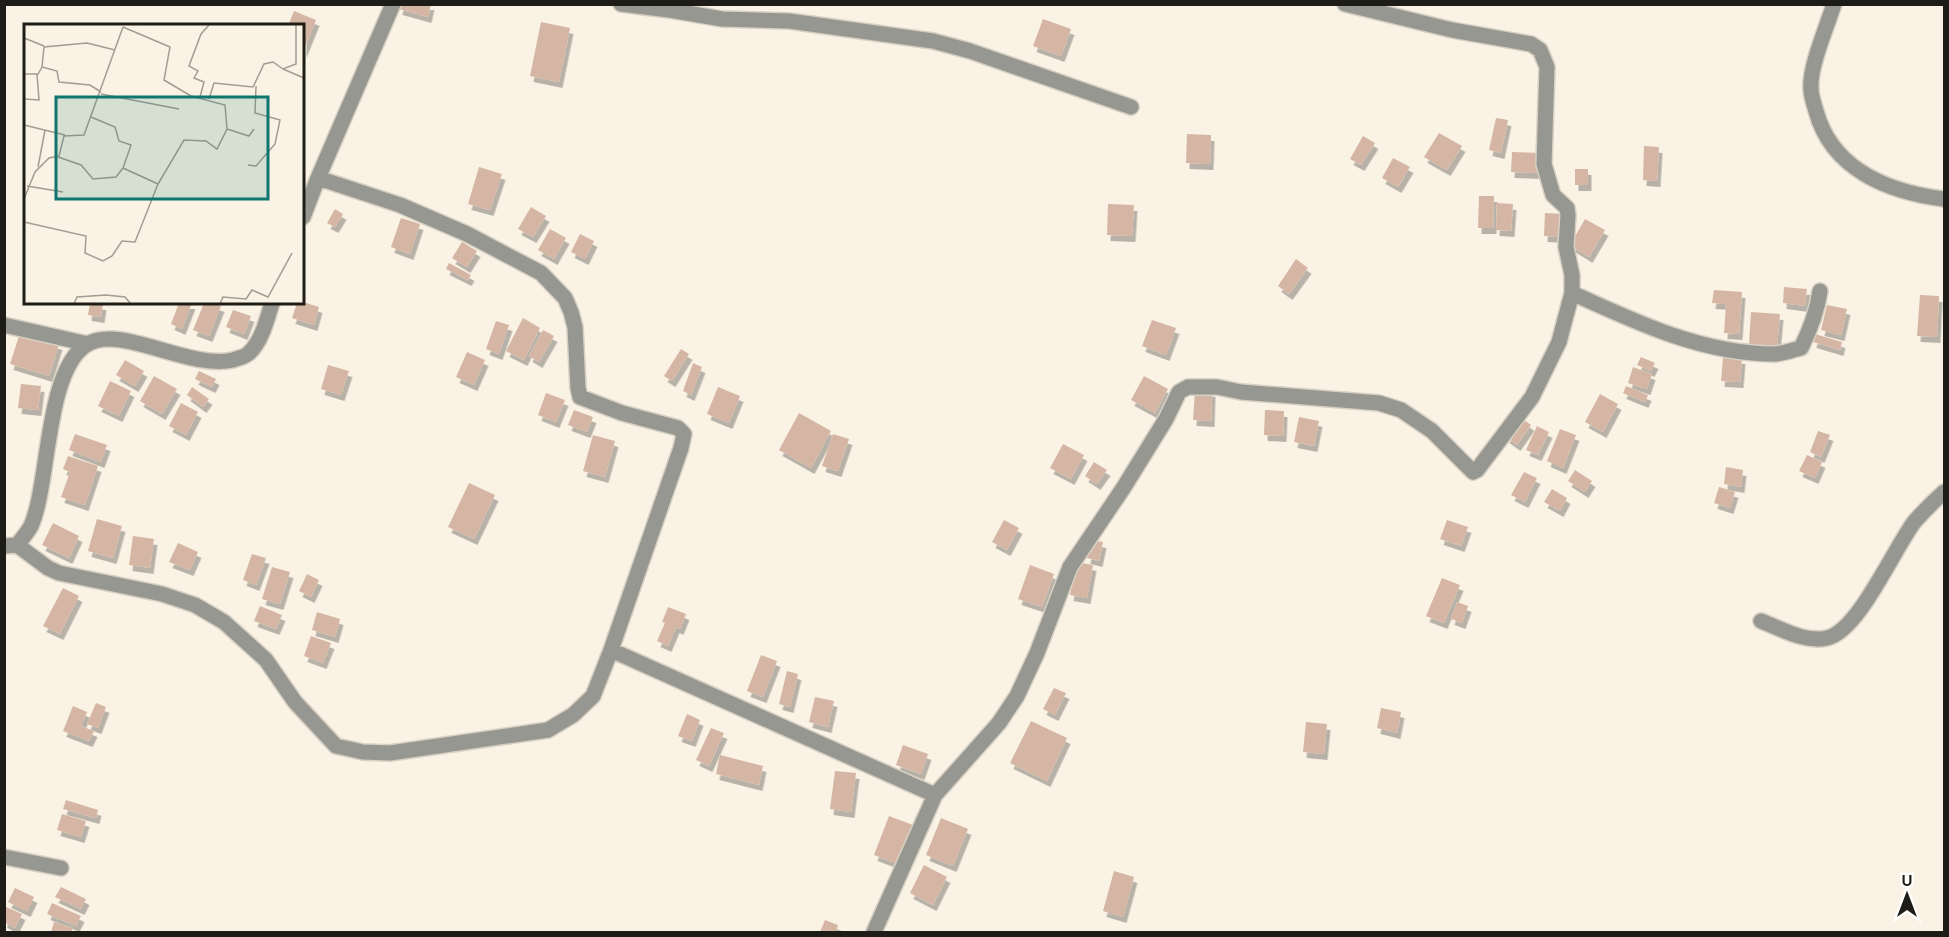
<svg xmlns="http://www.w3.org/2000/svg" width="1949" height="937" font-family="'DM Sans',sans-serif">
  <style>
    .building { fill: #d5b6a4; filter: url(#shadow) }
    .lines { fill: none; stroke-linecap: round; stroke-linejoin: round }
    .minor-casing { stroke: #d7d0c3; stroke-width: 18 }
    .minor { stroke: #969790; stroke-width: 15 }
    .inset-road { fill: none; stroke: #a29c92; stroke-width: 1.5 }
    .view { fill: #0f766e; fill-opacity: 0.15; stroke: #0f766e; stroke-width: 3 }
    .inset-edge { fill: none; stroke: #1e1c16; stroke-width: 3 }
  </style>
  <defs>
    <filter id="shadow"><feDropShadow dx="3.5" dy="6" stdDeviation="0" flood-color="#0004"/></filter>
  </defs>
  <rect width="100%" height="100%" fill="#faf2e4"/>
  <!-- building -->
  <path class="building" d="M400,4H431L428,17L399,9Z
    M294,11L316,20L303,52V26H288Z
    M1043,19L1071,29L1061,56L1033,46Z
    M541,22L570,28L559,82L530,76Z
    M1496,118L1508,120L1501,153L1489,150Z
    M1439,133L1462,146L1447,170L1424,157Z
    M1187,134L1211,135L1210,164L1186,163Z
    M1363,136L1375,143L1361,165L1350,159Z
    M1644,146L1659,147L1657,181L1643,180Z
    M1512,152L1541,153L1540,173L1511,172Z
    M1393,158L1410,167L1398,187L1382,178Z
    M479,167L502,174L490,210L468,204Z
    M1575,169H1588V185H1575Z
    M1479,196H1494L1493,228H1478Z
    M1497,203L1513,204L1511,231L1496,230Z
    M1108,204L1134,205L1132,236L1107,235Z
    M531,207L546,216L533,237L518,229Z
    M335,209L343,214L335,227L327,223Z
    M1545,213L1564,214L1563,237L1544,236Z
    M401,218L420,224L410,254L391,247Z
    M1585,219L1605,230L1589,257L1570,245Z
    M550,229L566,238L554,259L538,250Z
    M580,234L594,241L585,259L571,252Z
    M462,242L477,251L467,267L452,258Z
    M1296,259L1308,268L1289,294L1278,286Z
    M449,263L471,275L468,280L446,269Z
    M1784,287L1807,289L1805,306L1783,303Z
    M1714,290L1742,292L1739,334L1724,333L1726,304L1712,303Z
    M1920,295L1939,296L1937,337L1917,336Z
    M303,302L319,307L314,325L292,318L297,303Z
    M90,303L103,304L101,317L88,315Z
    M179,303H192L182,329L171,324Z
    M204,303H212L221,306L209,336L193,330Z
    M1827,305L1847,309L1841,335L1821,330Z
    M233,310L251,316L244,334L226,327Z
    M1751,312L1780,314L1777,346L1749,344Z
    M523,318L540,328L524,360L506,351Z
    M1152,320L1176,328L1166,355L1142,346Z
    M496,321L509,325L499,354L486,349Z
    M543,330L554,336L539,362L529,356Z
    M20,333L59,344L49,376L10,364Z
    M1815,334L1842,342L1840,350L1813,342Z
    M681,349L689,354L672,381L664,376Z
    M467,352L485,360L474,385L456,377Z
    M1641,357L1655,363L1651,371L1637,365Z
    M1723,357L1742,358L1740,382L1721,381Z
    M125,360L144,371L135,386L116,375Z
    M693,363L702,367L691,395L683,391Z
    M328,365L349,371L341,395L321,389Z
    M1633,367L1652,374L1647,389L1628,383Z
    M199,371L216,379L212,387L195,379Z
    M154,376L177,389L162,414L140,401Z
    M1144,376L1168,389L1155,413L1131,400Z
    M110,381L131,391L119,416L98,406Z
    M21,384L41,386L38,410L18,408Z
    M1626,386L1648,395L1645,402L1623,393Z
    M192,387L209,399L203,407L187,395Z
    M718,387L740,396L729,423L707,414Z
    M1195,390L1212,391L1211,421L1193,420Z
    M546,393L565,400L556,422L538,415Z
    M1600,394L1618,404L1603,432L1585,422Z
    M181,403L198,412L186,435L169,426Z
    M574,410L593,417L587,432L568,425Z
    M1265,410L1284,411L1283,436L1264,435Z
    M799,413L831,431L811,468L779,450Z
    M1299,417L1319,421L1314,446L1294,442Z
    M1520,417L1531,425L1517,445L1506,437Z
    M1537,426L1549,432L1538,455L1526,450Z
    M1560,429L1576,435L1563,468L1547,461Z
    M1818,431L1830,435L1821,457L1810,452Z
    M75,434L107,445L101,462L69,450Z
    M833,434L849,439L838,471L822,466Z
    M593,435L615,441L605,477L583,471Z
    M1063,444L1084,455L1071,479L1050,468Z
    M1807,455L1822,462L1815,478L1799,471Z
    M68,456L98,466L85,505L61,497L70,472L63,469Z
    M1094,462L1107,470L1097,484L1085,476Z
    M1726,467L1743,470L1741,487L1724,484Z
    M1575,470L1592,481L1585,492L1568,481Z
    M1524,472L1537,478L1525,502L1511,495Z
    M469,483L495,495L474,539L448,527Z
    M1719,487L1735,492L1730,508L1714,503Z
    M1552,489L1567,498L1560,511L1544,502Z
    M97,519L122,526L113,558L88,551Z
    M1004,520L1019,528L1007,550L992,542Z
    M1447,520L1468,527L1461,546L1440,539Z
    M53,523L79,536L69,558L42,545Z
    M133,536L154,539L150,568L129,565Z
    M1090,540L1103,542L1099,561L1087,558Z
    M178,543L198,552L190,570L169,562Z
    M252,554L266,558L256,585L243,580Z
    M1076,562L1093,565L1087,598L1070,595Z
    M1030,565L1054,574L1042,607L1018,599Z
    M272,567L290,572L280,604L262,599Z
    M307,574L319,580L311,597L299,591Z
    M1442,578L1460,585L1444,623L1426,616Z
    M63,588L79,596L60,634L43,626Z
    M1457,602L1468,606L1462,623L1451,619Z
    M260,606L282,615L276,629L254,621Z
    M668,607L686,614L680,629L676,627L668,646L657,641L665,623L662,622Z
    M317,612L340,619L335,637L312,630Z
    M311,636L331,643L323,663L304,656Z
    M761,655L777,661L763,697L747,691Z
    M787,671L798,674L790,707L779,704Z
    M1054,688L1066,693L1055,715L1043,709Z
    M815,697L834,701L828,727L809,722Z
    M96,703L106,707L98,728L87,724Z
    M73,706L87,712L81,726L94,731L89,741L63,731Z
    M1381,708L1401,712L1397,733L1377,728Z
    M687,714L700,720L692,741L678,736Z
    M1031,721L1067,738L1047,781L1010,763Z
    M1306,722L1327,724L1324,754L1303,752Z
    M711,728L724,733L709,766L696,760Z
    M903,745L928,754L921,774L896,765Z
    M720,755L763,766L759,785L716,774Z
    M835,771L856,773L851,812L830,809Z
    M66,800L98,810L96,818L63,809Z
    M62,814L86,821L81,837L57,830Z
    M889,816L913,825L898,864L874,855Z
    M941,818L968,829L953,866L926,855Z
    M924,865L947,877L933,905L910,893Z
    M1114,871L1134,877L1123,917L1103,911Z
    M61,887L86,899L81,909L55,897Z
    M15,888L34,897L27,911L8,902Z
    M52,903L81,916L76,926L47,914Z
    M4,906L22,914L15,928L4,922Z
    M825,920L838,925L836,932H820Z
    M54,922L73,928L71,932H51Z"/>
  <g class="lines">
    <defs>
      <path id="minor" d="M621,4L669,10L722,19L789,21L933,41L970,51L1131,107
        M1834,4C1827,27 1809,67 1811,89C1811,96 1814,104 1816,111C1832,170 1889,192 1944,199
        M318,178L400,205L467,234L541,273L565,298L571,312L575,327L578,388L580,397L622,413L678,428L684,434L681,448L611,650
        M303,217L318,178L393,4
        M1572,293C1635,322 1703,354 1774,354C1782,354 1792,350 1801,348C1810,330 1817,312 1820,291
        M4,325L88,344
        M17,545L48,568L59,573L162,594L195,605L224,622L266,660L295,702L336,746L363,752L390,753L548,730L573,715L593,696L611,650L935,795L874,932
        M4,546L17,545C22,539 27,533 31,526C50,483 45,372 86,345C120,323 187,370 233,360C238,358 245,357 249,353C262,341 267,319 272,303
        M1761,621C1782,629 1805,643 1827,638C1859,631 1894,548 1915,521C1924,511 1934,501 1944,492
        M935,795L999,723L1017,696L1037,653L1070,567L1124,487L1166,419L1179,392L1188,387H1217L1241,392L1379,403L1401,410L1432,431L1473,472L1477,470L1532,397L1559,342L1572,293V275L1566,247L1568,215L1567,208L1553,195L1544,164L1547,67L1540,50L1531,44L1452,30L1345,4
        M4,857L61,868"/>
    </defs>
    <!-- minor casing -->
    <use href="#minor" class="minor-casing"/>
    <!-- minor -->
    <use href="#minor" class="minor"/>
  </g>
  <!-- overview -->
  <g transform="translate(24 24)">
    <rect width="280" height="280" fill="#faf2e4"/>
    <path class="inset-road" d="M99,3L146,23L140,56L167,72L201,81L203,105L193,125L182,117L160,116L134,160M0,14L20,22M259,45L280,54M0,50H14L18,43M77,68L66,61L35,58L33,47L18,43L20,23L63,19L91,26M77,70L155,85M176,73L180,58L170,54L174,47L165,42L177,10L185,1M0,75L15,76L13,50M185,75L190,59L229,63L240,40L249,38L259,45L272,40V1M67,93L91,103L95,117L107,121L99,144M0,101L41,111M203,105L225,112L230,105M224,141L232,142L251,120L256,96L231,89L232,62M14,143L21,106M3,162L39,168M0,175L11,148L25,134L35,132L40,112L60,111L99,3M0,198L62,212L61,229L79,237L88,232L98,217L111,218L134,160L99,144L92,153L69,155L57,141L34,133M50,280L53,273L82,271L101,273L107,280M196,280L199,273L222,275L228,266L244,273L268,229"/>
    <path class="view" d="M32,73H244V175H32Z"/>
    <rect width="280" height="280" class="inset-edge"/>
  </g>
  <!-- border -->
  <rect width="1949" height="937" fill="none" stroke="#1e1c16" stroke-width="12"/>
  <!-- north arrow -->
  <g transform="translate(1907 895)" stroke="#ffffff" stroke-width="4.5" paint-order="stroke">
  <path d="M0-4.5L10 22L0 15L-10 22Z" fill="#1e1c16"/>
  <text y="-9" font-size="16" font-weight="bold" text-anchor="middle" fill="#1e1c16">U</text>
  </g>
</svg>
